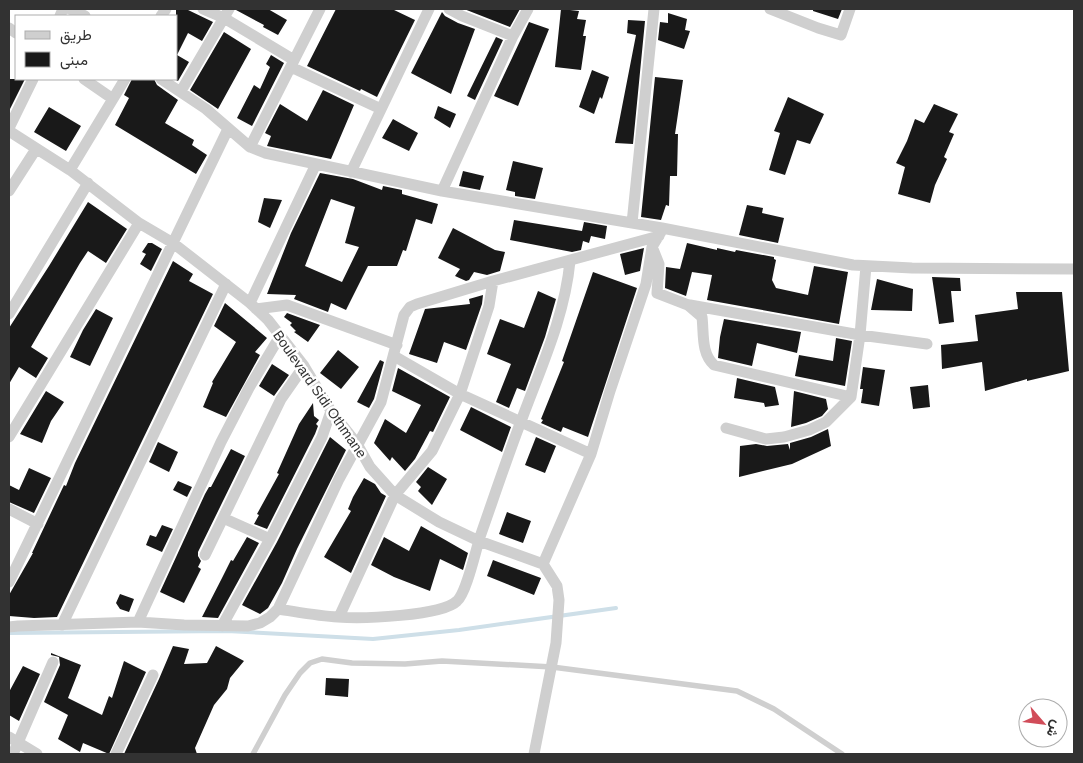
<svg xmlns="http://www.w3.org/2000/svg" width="1083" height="763" font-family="Arial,Vazirmatn,sans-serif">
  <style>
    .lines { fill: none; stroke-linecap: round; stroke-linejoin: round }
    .stream { stroke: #cedfe8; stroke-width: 4 }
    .building { fill: #191919; fill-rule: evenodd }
    .service { stroke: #cfcfcf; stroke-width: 5.5 }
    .minor { stroke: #cfcfcf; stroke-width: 11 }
    .labels { text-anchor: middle; stroke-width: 5; stroke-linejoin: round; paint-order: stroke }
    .street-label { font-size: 14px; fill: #323232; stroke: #fff }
  </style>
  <rect width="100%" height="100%" fill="#fff"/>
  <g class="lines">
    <!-- stream -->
    <path class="stream" d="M9,633L227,631L373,639L459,630L616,608"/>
  </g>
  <!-- building -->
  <path class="building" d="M176,9H186L213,22L202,41L188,33L177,55L189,62L178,81L174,79H176Z
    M236,9H268L287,20L278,35L263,27L264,25L236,10Z
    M336,9H392L415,20L377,97L361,89L360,91L307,66Z
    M464,9H520L510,27Z
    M561,9L579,11L577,19L586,20L583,36H586L581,70L555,67Z
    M813,9H842L838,19L813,11Z
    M442,12L445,16L458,23L475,29L451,94L411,73Z
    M668,13L687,19L685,30L690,31L684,49L658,40L660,22L668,23Z
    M628,20L645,21L633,144L615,143L636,35L627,33Z
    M529,22L549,29L518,106L494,96Z
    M224,32L251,49L218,109L190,90Z
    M496,37L503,40L475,100L467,96Z
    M271,55L284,63L252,126L237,118L254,85L260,89L270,67L266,64Z
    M592,70L609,77L602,99L600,97L594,114L579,107Z
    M655,77L683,80L675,134H678L677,176H670L669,206L666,205L661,220L641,217Z
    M9,79H25L9,111Z
    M132,79H154L157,85L178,100L165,123L194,140L192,145L207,155L196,174L115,125L129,98L124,95Z
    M323,90L354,105L331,159L267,146L271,136L265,133L280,104L307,121Z
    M788,97L824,114L810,144L797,140L785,175L769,170L780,133L774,131Z
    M934,104L958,114L949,132L954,134L944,157L947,159L935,185L930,203L898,194L905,167L896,163L907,141L915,119L924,123Z
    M438,106L456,114L450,128L434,118Z
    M49,107L81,126L66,151L34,132Z
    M393,119L418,133L409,151L382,138Z
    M513,161L543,168L535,199L515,196V192L506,190Z
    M463,171L484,176L480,190L459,186Z
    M320,173L353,179L382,190L383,186L402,190V194L438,204L432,224L416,219L406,251L403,250L397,266H368L346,310L331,303L328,312L294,299L296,295L267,294L291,233ZM331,199L355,207L345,243L359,247L342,282L305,266Z
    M264,198L282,200L270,228L258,222Z
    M88,202L127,229L106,263L88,251L80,263L31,347L48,358L36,378L19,367L9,384V328L49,266Z
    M747,205L763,208L762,213L784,218L778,243L739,235Z
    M514,220L582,231L584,222L607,226L605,239L591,236L589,243L583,241L581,250L572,252L510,240Z
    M453,228L495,250L505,252L500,271L487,275L474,272L469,280L466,281L455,276L460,269L438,258Z
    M148,243H152L162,249L151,271L140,264L146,254L142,252Z
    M687,243L717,250V248L735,252L736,250L774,257V259L776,260L772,280L776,288L808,295L814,266L848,272L839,324L707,300L712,275L692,272L686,296L665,288L666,267L680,269Z
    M644,248L640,271L625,275L620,254Z
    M173,261L193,274L189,281L213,294L57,617L34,618L9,616V595L33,553H32L64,485L66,486L75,463Z
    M593,272L637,288L588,437L563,427L561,432L541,423L543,420L541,419L564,362L562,361Z
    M932,277L960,278L961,291H951L954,322L939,324Z
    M877,279L913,289L912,311L871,310Z
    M538,291L556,299L545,337L525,391L517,388L509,408L496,402L511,364L487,354L500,319L524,328Z
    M1016,292H1062L1069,371L1027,381V379L985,391L982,362L942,369L941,345L978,341L975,315L1018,309Z
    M483,295L482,304L466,350L444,342L437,363L409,354L425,309L470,304L469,299Z
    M225,303L267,338L255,352L260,355L226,417L203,407L213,383L212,382L236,342L214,326Z
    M96,309L113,318L90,366L70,357L83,330Z
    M287,313L320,325L308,342L294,332L296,331L290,325L292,323L284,317Z
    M724,319L801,332L797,353L757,343L752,366L718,358L720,337Z
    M836,338L852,341L845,386L795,376L799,355L833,361Z
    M338,350L359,367L341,389L320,373Z
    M380,360L384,362L374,399L369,408L357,402Z
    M272,364L289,375L274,396L259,386Z
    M863,367L885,370L879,406L861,403L863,389H860Z
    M398,368L450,397L433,432L430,431L415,459L405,471L392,457L390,461L374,443L385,419L406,433L421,405L392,391Z
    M737,378L775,387L779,405L765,407L764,403L734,398Z
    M928,385L930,407L913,409L910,387Z
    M46,391L64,402L51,421L42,443L20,434Z
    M794,391L826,399L828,409L822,416L806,423L791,427Z
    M313,403L314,416L319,420L316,424L318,426L315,434L267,529L254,524L259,515L257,514L279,474L277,473L299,424Z
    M471,407L511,427L502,452L460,430Z
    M828,429L831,446L792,464L739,477L740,446L756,444L767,446L788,444L790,450V443L811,437Z
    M330,437L346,450L297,549L282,583L268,608L260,614L242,605L277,542Z
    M536,437L556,446L545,473L525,465Z
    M158,442L178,452L169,472L149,462Z
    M231,449L245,456L198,552V556L201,561L198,567L201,569L184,603L160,592L205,494L209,487H211Z
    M428,467L447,479L432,505L418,491L421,487L416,482Z
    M29,468L51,478L34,513L9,502V485L19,490Z
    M364,478L375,484L381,493L386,496L351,573L324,557L351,511L348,509L353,497Z
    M178,481L192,487L187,497L173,490Z
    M507,512L531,521L523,543L499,534Z
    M162,525L173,529L162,552L146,545L150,535L156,537Z
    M421,526L468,553L463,570L440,559L430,591L394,577L371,565L384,537L409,551Z
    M247,537L259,543L218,618L202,617L222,578L231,560L233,561Z
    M493,560L541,578L534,595L487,576Z
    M120,594L134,599L129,612L120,609L116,603Z
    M173,646L189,649L184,664L207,663L216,646L244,661L230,678L227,689L214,705L195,748L197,754H124L159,679Z
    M51,653L81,665L68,698L102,715L109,696L112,698L124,661L146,672L109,754L83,743L80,752L58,739L68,715L44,702L60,665L59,657L51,655Z
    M23,666L40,674L19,721L9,715V692Z
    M326,678L349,679L348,697L325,695Z"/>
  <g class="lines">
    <!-- service -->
    <path class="service" d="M253,754L285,695L300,673L310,663L322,659L352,663L405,664L442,661L552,667L737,691L774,709L842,754"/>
    <!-- minor -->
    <path class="minor" d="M70,9L85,16
      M203,9L224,18L294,60
      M449,9L462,16L513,36L528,9
      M770,9L818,28L841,35L850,9
      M60,16L63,9
      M161,16L166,9
      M9,28L16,33
      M291,67L381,109
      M84,79L113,99
      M161,79L206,109L250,147L265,153L442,191L662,228L853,265L912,268L1074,269
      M181,91L229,9
      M9,128L33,79
      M9,131L70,170L139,223L173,243L250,303L268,320L304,366L331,411L357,444L370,467L395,495L439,522L479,541L543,564
      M250,147L320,9
      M70,170L125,79
      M351,172L429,9
      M9,191L36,149
      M442,191L513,36
      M632,223L654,9
      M653,249L659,264L657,293L688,305L702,317C704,334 701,353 714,365L851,397
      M250,303L316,164
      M690,305L860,335L927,344
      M256,309L287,305L397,345
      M9,314L88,183
      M394,356L460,394L591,454
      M726,428L766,439L784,437L809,430L826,422L851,397L860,335L866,266
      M9,437L139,223
      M9,509L38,524
      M223,518L270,539
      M205,555L281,399L304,366
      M543,564L591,454L610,391L646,284L652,247L661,232
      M9,582L228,129
      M278,609C298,612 318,616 338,617C361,619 442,616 457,601C467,592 476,548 481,534C495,494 508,455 523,416C542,365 565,315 570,261
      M339,617L395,495L432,451L460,394L489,306L493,281
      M138,622L221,442L249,388L280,336
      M62,625L226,284
      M222,626L270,539L322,437L331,411
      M9,627L18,626L138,622L184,625L248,626L260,623L270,617L278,609L339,479L381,402L404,315L410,307L417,304L493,281L659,236
      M9,737L37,754
      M13,754L53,662
      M116,754L153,675
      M534,754L556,643L559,600L557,586L543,564"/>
  </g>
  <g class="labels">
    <!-- street labels -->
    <g class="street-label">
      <text transform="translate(320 394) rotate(55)" y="5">Boulevard Sidi Othmane</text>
    </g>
  </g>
  <!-- border -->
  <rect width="1083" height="763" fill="none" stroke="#323232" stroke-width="20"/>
  <!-- legend -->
  <rect x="15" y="15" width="162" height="65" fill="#ffffff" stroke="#adadad"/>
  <rect x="25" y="31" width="25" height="8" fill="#cfcfcf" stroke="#adadad"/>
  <text x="60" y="40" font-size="15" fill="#323232">طريق</text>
  <rect x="25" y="52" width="25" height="15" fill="#191919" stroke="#adadad"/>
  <text x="60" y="65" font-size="15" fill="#323232">مبنى</text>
  <!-- north arrow -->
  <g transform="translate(1043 723) rotate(118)"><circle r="24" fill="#ffffff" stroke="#adadad"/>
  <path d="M0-4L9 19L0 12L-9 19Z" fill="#d14c59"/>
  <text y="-8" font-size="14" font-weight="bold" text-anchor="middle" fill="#323232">ش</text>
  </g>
</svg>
